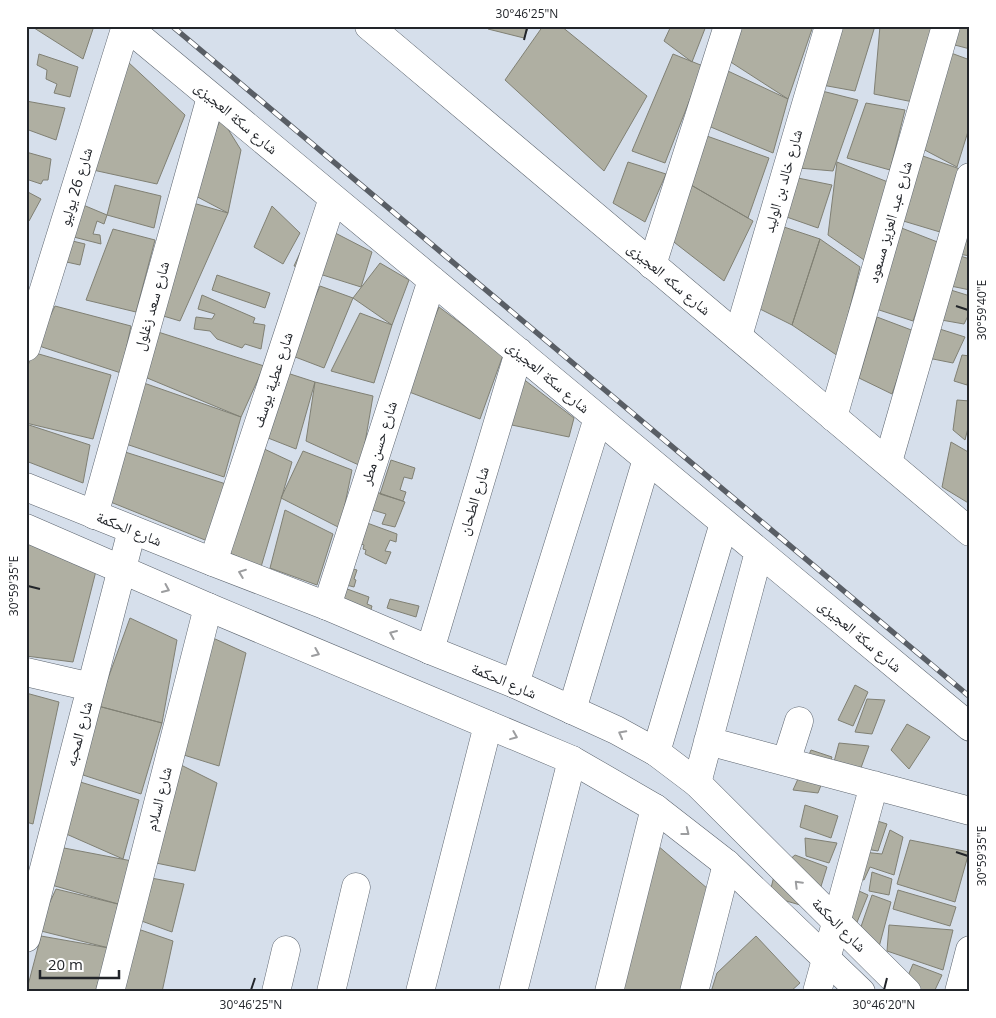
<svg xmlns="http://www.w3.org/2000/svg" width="996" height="1018" font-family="'Open Sans','Noto Naskh Arabic',sans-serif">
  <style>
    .building { fill: #afafa2; stroke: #808074 }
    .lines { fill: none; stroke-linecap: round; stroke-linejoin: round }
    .minor-casing { stroke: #5d656f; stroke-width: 29 }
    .tertiary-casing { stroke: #5d656f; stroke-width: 29 }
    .secondary-casing { stroke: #5d656f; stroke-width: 29 }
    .minor { stroke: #fff; stroke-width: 28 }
    .tertiary { stroke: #fff; stroke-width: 28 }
    .secondary { stroke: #fff; stroke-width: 28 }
    .rail-casing { stroke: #595e65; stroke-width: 5.5 }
    .rail { stroke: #fff; stroke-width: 4; stroke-dasharray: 11; stroke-linecap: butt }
    .oneway { stroke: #9c9d9f }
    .ticks { fill: none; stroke: #22252a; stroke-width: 2 }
    .labels { text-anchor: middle; stroke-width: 5; stroke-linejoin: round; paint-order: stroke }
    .street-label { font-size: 15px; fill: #22252a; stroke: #fff }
    .neatline { fill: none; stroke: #22252a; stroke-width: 2 }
    .ticks-label { font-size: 12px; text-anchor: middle; fill: #22252a }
  </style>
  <rect width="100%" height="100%" fill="#d6dfeb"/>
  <!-- building -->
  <path class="building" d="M31,26H94L83,59Z
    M489,26H529L524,38L488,29Z
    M543,26H561L647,96L604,171L505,80Z
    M671,26H706L692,62L664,41Z
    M738,26H813L788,99L726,59Z
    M839,26H875L855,91L822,85Z
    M880,26H932L913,102L874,94Z
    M958,26H970V49L951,44Z
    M951,53L970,60V125L957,167L919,147Z
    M39,54L78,67L70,97L54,93L57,84L46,79L47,70L37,65Z
    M673,54L703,66L665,163L632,151Z
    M128,62L185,115L157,184L93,170Z
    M715,65L788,99L773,153L706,125Z
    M822,91L858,100L833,171L787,167Z
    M26,101L65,108L56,140L26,129Z
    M866,103L905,110L890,170L847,158Z
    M221,118L241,150L228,213L190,193Z
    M704,135L769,158L748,218L691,185Z
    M26,152L51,159L48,180H43L41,184L26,179Z
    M920,155L963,170L940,232L900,220Z
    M628,162L666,174L645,222L613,203Z
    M837,162L893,184L864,260L828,235Z
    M793,177L832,185L818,228L781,215Z
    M115,185L161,196L154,228L107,215Z
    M691,185L753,221L724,281L670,239Z
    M26,191L41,199L29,221L26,219Z
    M76,202L107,215L104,224L97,221L93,234L100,235L101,244L62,234Z
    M193,203L228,213L180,321L160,315Z
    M272,206L300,233L283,264L254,247Z
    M314,222L372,252L361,287L294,266Z
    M970,224V256L953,253Z
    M781,226L820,239L792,325L754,306Z
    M899,227L940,243L913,321L873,308Z
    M113,229L155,240L136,312L86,300Z
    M60,238L85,244L80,265L62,261Z
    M820,239L860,267L838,356L792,325Z
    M950,253L970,259V290L941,284Z
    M380,263L409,280L392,325L353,298Z
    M217,275L270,293L265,308L212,290Z
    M320,286L353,298L324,368L290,355Z
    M938,286L970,296V312L964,324L930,318Z
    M202,295L255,318L253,323L265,325L261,349L245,344L242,348L217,339L210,331L194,329L196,317L212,319L215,314L198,309Z
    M55,306L131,326L121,373L36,345Z
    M439,307L503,355L480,419L404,390Z
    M360,313L392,325L374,383L331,371Z
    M877,317L914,331L892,394L859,378Z
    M927,325L965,337L953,363L918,356Z
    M155,331L264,366L241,417L140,375Z
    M32,352L111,375L93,439L26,423V373Z
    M962,355L970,356V371L967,385L954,381Z
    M284,372L315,382L296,449L263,436Z
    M522,378L574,418L569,437L507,424Z
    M141,382L241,417L224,477L123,443Z
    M315,382L373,396L361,466L306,441Z
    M957,400L970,401V420L965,440L953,430Z
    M26,424L90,445L83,483L26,461Z
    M951,442L970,453V504L942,487Z
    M260,447L292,462L261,567L225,551Z
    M122,451L226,484L210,542L108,501Z
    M303,451L352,470L340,528L281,498Z
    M391,460L415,468L412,479L404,477L400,490L406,492L403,501L380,494Z
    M368,489L405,502L395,527L382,524L386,514L363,507Z
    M285,510L333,534L317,585L270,568Z
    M359,520L397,534L396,542L390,540L385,551L391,552L386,564L365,554L366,550L363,549L364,545L352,541Z
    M26,543L97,567L73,662L26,656Z
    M353,569L357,570L354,579L356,580L354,587L339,583Z
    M339,586L369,597L367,604L372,606L366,627L330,612Z
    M390,599L419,606L416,617L387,608Z
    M130,618L177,640L162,723L98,706Z
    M213,638L246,653L219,766L171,751Z
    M855,685L868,692L853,726L838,720Z
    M26,693L59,702L33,824L26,822Z
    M867,699L885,700L872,734L855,732Z
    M98,706L162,723L141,794L77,773Z
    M907,724L930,737L909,769L891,750Z
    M839,743L869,746L852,792L829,781Z
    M811,750L832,757L818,793L793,790Z
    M181,765L217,783L195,871L156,863Z
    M77,781L139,800L123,859L64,833Z
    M805,805L838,816L831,838L800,827Z
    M858,815L887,824L878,851L847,846Z
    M890,830L903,837L894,875L870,867L864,880L842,874L863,852L882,854Z
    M805,838L837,843L829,863L806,856Z
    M910,840L969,852L955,902L897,884Z
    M657,845L708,889L680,992H617Z
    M64,848L132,861L118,904L41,882Z
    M795,855L827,867L814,909L769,896L775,872Z
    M872,872L892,879L889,895L869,891Z
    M151,878L184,884L172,932L136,919Z
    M841,883L868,895L847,947Z
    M56,889L118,904L109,948L37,930Z
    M898,890L956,907L950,926L893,909Z
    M872,895L891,902L879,947L856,941Z
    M889,925L953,930L943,970L887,951Z
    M138,929L173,941L162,992H120Z
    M41,936L109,948L95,992H44L27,989Z
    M756,936L800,983L790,992H711L717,973Z
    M913,964L942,975L934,992H901Z"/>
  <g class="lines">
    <defs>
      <path id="minor" d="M126,26L970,727
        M652,265L728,26
        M738,336L829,26
        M26,347L126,26
        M833,417L946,26
        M888,462L970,177
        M94,515L211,97
        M213,562L333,198
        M327,606L432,280
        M430,650L519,352
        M26,672L91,687
        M515,684L598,418
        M572,710L647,459
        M708,741L970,811
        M656,752L724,523
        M786,762L799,721
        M697,783L759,552
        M26,938L132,530
        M110,992L208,607
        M276,992L286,950
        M331,992L356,887
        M420,992L488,725
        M513,992L572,760
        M609,992L655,808
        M694,992L727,864
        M817,992L874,785
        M959,992L970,950"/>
      <path id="tertiary" d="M26,487L213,562L327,606L430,650L515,684L616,730L656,752L697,783L907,992
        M26,528L208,607L572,760L655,808L727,864L861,992"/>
      <path id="secondary" d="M369,26L970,532"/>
    </defs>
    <!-- minor casing -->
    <use href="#minor" class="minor-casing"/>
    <!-- tertiary casing -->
    <use href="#tertiary" class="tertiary-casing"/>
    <!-- secondary casing -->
    <use href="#secondary" class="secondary-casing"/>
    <!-- minor -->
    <use href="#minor" class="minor"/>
    <!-- tertiary -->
    <use href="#tertiary" class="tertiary"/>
    <!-- secondary -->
    <use href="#secondary" class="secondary"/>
    <defs>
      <path id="rail" d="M172,26L970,697"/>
    </defs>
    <!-- rail casing -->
    <use href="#rail" class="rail-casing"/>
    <!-- rail -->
    <use href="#rail" class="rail"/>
  </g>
  <!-- one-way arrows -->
  <defs><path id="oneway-chevron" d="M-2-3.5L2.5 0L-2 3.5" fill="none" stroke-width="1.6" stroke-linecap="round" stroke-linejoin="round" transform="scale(1.25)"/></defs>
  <g class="oneway">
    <use href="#oneway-chevron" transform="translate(242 573) rotate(-159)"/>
    <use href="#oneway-chevron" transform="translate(166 589) rotate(24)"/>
    <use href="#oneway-chevron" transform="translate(393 634) rotate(-157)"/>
    <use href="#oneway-chevron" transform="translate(316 653) rotate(23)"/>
    <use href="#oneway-chevron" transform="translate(622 734) rotate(-152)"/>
    <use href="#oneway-chevron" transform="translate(514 736) rotate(22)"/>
    <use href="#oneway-chevron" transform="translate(686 832) rotate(38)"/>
    <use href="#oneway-chevron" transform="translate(798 884) rotate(-135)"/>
  </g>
  <!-- ticks -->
  <path class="ticks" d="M524,40L527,28M956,306L968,310M28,586L40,589M956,852L968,856M251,990L255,978M884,990L887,978"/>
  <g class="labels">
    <!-- street labels -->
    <g class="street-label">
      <text transform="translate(236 118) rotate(40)" y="5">شارع سكة العجيزى</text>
      <text transform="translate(783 181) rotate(-74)" y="5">شارع خالد بن الوليد</text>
      <text transform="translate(76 187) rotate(-73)" y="5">شارع 26 يوليو</text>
      <text transform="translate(890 222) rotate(-74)" y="5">شارع عبد العزيز مسعود</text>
      <text transform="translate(669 279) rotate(40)" y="5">شارع سكه العجيزى</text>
      <text transform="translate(152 306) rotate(-74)" y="5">شارع سعد زغلول</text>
      <text transform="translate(548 377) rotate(40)" y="5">شارع سكة العجيزى</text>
      <text transform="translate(273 380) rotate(-72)" y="5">شارع عطية يوسف</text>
      <text transform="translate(379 443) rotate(-72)" y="5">شارع حسن مطر</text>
      <text transform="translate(474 501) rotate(-73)" y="5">شارع الطحان</text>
      <text transform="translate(129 529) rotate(22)" y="5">شارع الحكمة</text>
      <text transform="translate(860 636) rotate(40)" y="5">شارع سكة العجيزى</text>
      <text transform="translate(504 681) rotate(23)" y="5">شارع الحكمة</text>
      <text transform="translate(79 734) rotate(-75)" y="5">شارع المحبه</text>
      <text transform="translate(159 799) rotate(-76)" y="5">شارع السلام</text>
      <text transform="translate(839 925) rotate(45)" y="5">شارع الحكمة</text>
    </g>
  </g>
  <!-- border -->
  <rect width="996" height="1018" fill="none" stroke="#ffffff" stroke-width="55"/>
  <!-- scale -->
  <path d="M40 970v8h79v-8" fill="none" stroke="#22252a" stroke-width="2.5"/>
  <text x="48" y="970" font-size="15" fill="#22252a" stroke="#ffffff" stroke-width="4" paint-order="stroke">20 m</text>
  <rect x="28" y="28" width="940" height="962" class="neatline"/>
  <g class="ticks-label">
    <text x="527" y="18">30°46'25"N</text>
    <text transform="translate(982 310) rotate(-90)" y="4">30°59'40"E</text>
    <text transform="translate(14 586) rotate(-90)" y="4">30°59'35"E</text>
    <text transform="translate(982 856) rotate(-90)" y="4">30°59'35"E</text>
    <text x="251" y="1009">30°46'25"N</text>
    <text x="884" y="1009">30°46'20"N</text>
  </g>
</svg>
